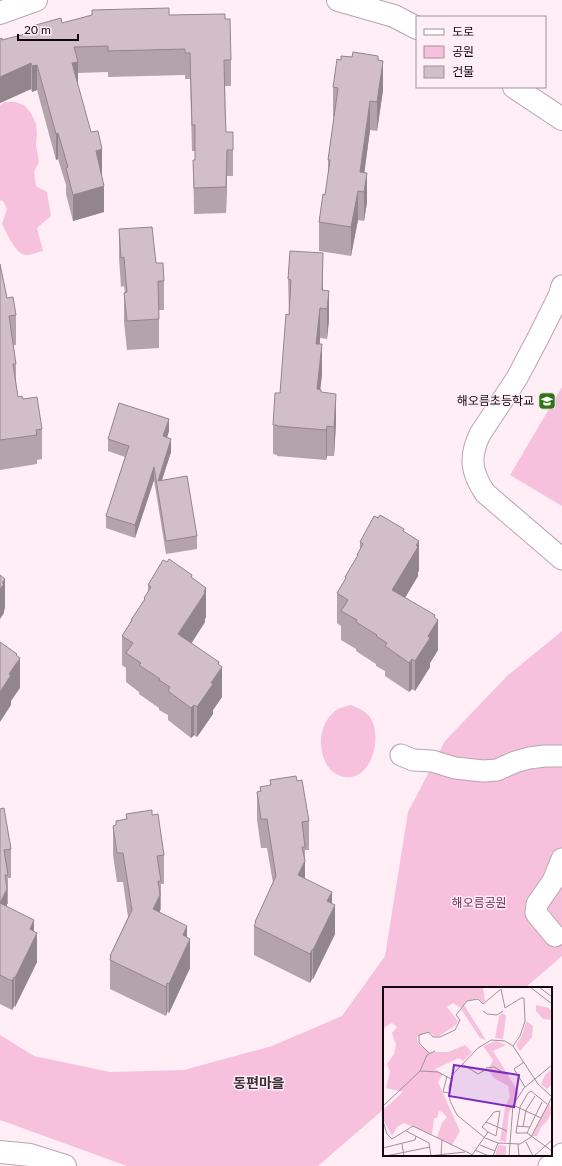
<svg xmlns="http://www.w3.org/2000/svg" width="562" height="1166" font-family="Lato,'Noto Sans KR',sans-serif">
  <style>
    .green { fill: #f7c1de }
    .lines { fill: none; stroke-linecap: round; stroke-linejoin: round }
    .street-casing { stroke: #b9a5af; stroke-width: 23 }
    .secondary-casing { stroke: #b9a5af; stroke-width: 24 }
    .street { stroke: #fff; stroke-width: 21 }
    .secondary { stroke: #fff; stroke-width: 22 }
    .wall { fill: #b5a3ac }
    .shaded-wall { fill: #93858c }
    .building { fill: #d2bec8; stroke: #93858c }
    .labels { text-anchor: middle; stroke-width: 3; stroke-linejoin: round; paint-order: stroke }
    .poi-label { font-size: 12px; fill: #10090d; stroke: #ffeef6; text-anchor: end }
    .park-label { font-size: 12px; fill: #712855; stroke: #ffeef6 }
    .quarter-label { font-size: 14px; font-weight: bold; fill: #3e2e36; stroke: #ffeef6 }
    .inset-road { fill: none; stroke: #9f9299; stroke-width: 1 }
    .view { fill: #7b2cbf; fill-opacity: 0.15; stroke: #7b2cbf; stroke-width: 2 }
    .inset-edge { fill: none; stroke: #10090d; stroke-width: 2 }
  </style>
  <rect width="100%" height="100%" fill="#ffeef6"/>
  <!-- green -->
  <path class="green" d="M5,102H15L24,105L31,113L36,124L37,134L36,145L39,162L34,172L36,186L47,192L51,216L37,228L43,251C38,252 32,255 27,255C16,256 7,233 2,224L7,209L3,201L0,200V105Z
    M562,387V506L510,475Z
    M562,631V956L525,988H384V1109L318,1166H127L0,1120V1035L34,1056L110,1072L184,1070L272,1046L342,1016L385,956L408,812L445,741L507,676Z
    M351,705C358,708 364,710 369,716C384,734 372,782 344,777C318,772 314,730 332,714C337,708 343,707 351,705Z"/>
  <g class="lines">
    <defs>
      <path id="street" d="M562,286L559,296L539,336L517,378L480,434C469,457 471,472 485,493L562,559
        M401,755L413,760L432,761L455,768L483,771L497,770L515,762L529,758L545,756H562
        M555,936L536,913L537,904L553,881L562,859
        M549,1166L562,1154"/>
      <path id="secondary" d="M338,0L394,16L417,28
        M0,13L36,0
        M514,87L562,119
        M0,1152L30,1155L65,1166"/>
    </defs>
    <!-- street casing -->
    <use href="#street" class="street-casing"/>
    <!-- secondary casing -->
    <use href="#secondary" class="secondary-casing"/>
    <!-- street -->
    <use href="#street" class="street"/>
    <!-- secondary -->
    <use href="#secondary" class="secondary"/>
  </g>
  <!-- wall -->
  <path class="wall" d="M169,15L225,19L231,60V86H225L226,132L233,150V176H227L226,213L194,214L193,160H195V151H192L190,79H185V75L108,77V72L78,73V87L102,175L104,212L73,221L66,194V185L58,159L56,160L37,90L32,92L31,89L0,103V39L2,40L36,31V25Z
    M341,60L378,61L383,90L377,131L370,130L364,173L367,202L364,221L358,220L351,256L319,251V222L325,195L328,177V160L334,117L333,116V87Z
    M119,229L156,263L164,281V310H159V348L127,350L124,322V293H125L124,286L121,287L119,258Z
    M290,251L323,290L329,291V320L327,339L320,338V344L322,374L320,390L336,423L334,456H327L326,460L277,456V455L273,454V425L280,393L289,315L288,279Z
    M0,264L7,298L16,315V345H13L16,364V383L18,397L23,399L42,429V459L37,460V464L0,470Z
    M169,431L167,438L171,452L162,480L197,536V549L166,554L154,480L135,538L106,528V516L125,457L108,451V439Z
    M404,532L419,571L418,572V576L405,598L435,618L438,650L430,663V667L415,691L412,689L409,692L385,676V671L376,666V664L356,651V649L341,640V626L337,623V593L345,580V577L357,558V555L360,549V542Z
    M192,578L206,617L205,619V622L191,644L219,665L222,697L213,710V714L197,737L194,735L191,738L168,720V715L159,710V708L139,694V692L126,682V668L122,665V636L131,623V620L144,601V598L148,592V585Z
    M270,780L297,781L309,821V850H305V879L332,904L335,934L313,979H312L310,983L254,955V926L255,925V922L273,883L267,848H261L257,820V792L260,791V787L270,785Z
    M0,809L11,849V878H8V904H7V907L34,931L37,962L15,1007L14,1006L12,1010L0,1004Z
    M126,814L152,815L164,855V884H161V910H160V913L187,937L190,968L169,1013L167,1012L166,1016L110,989V956L128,917L123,882H117L113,855V826L116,825V821L126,819Z"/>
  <!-- shaded-wall -->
  <path class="shaded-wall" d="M383,61V90L377,131V102Z
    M78,62V87L72,63Z
    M31,63V89L0,103V77Z
    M37,65V90L32,92V66Z
    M370,101V130L362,191L360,172Z
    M58,133V159L56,160V134Z
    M102,149V175L96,176V151Z
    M227,150V176L226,213V187Z
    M367,173V202L364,221V192Z
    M104,186V212L73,221V195Z
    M358,191V220L351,256V227Z
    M323,253V283L322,309V290Z
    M329,291V320L327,339V309Z
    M320,308V338L316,374V344Z
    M322,344V374L317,419V389Z
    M336,394V423L334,456V427Z
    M169,419V431L163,449V436Z
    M327,426V456L326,460V430Z
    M171,439V452L158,492V481Z
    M154,467V480L135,538V525Z
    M419,541V571L418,572V576L392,619V590Z
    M5,579V608L4,611V613L0,619V589L2,583Z
    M206,588V617L205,619V622L178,664V634Z
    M435,615V625L438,620V650L430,663V667L415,691V661Z
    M17,654V663L20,658V688L11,701V705L0,722V692Z
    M412,659V689L409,692V663Z
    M219,662V671L222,667V697L213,710V714L197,737V707L211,683Z
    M194,705V735L191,738V708Z
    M305,861V890L298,875Z
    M7,889V918L0,903Z
    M332,892V911L335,905V934L313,979V950L327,901Z
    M160,895V924L153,909Z
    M34,920V939L37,933V962L15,1007V978L30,929Z
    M187,926V946L190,939V968L169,1013V984L183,935Z
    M312,950V979L310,983V954Z
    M14,977V1006L12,1010V981Z
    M167,983V1012L166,1016V987Z"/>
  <!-- building -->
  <path class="building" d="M169,8V15L225,14V19H230L231,60H224L225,107L226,132H233V150H227L226,187L194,188L193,160H195V125H192L190,53H185V49L108,51V46L74,47L78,62L72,63L91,132L98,131L102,149L96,151L104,186L73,195L66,168L68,167L58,133L56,134L37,65L32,66L31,63L0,77V39L2,38V40L37,31L36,25L61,18L62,23L92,15V10Z
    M353,52L378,56V60L383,61L377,102L370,101L360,172L367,173L364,192L358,191L351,227L319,222L323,194L325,195L330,160H328L338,88L333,87L337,59L341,60V56L352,57Z
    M152,227L156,263H163L164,281H158L159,319L127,321L124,293L127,292L124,257L121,258L119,229Z
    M290,251L323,253L322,290L329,291L327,309L320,308L316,344H322L317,389L321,390V392L336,394L334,427L327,426L326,430L277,426V425H273L275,393H280L286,314L289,315L291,280L288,279Z
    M0,264L7,298L13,297L16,315L9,316L16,364H13L18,397L22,396L23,399L37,397L42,429L36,430L37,435L0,440Z
    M119,403L169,419L163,436L171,439L158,481L187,476L197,536L166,541L154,467L135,525L106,516L129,446L108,439Z
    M380,515L404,529L403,531L419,541L416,545L418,547L392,590L435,615L434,617L438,620L428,636L430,638L415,661L412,659L409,663L385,646L387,643L376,636L377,635L356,622L357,620L341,611L348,600L337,593L346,578L345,577L358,555H357L363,544L360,542L374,516L378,518Z
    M169,559L192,575L191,577L206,588L204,591L205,593L178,634L219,662L218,664L222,667L211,683L213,684L197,707L194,705L191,708L168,691L170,687L159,680L160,679L139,665L141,663L126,653L133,643L122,636L132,620H131L145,599L144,598L151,587L148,585L163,560L167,562Z
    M0,575L5,579L2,583L4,584L0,589Z
    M0,642L17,654L16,655L20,658L9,674L11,675L0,692Z
    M296,776L297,781L302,780L309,821L302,822L305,847H302L305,861L298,875L332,892L327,901L335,905L313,950H312L310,954L254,926L256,922H255L276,876L267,819H261L257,792L261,791L260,787L271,785L270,780Z
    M4,808L11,849L4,850L8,875H5L7,889L0,903L34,920L30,929L37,933L15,978L14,977L12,981L0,975V809Z
    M152,810V815L158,814L164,855L157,856L161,881H158L160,895L153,909L187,926L183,935L190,939L169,984L167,983L166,987L110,960L111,956H110L132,910L123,853H117L113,826L116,825V821L127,819L126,814Z"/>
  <!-- icons -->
  <defs>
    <symbol id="school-square" viewBox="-11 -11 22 22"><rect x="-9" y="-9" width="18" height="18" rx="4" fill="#2f7518" stroke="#ffeef6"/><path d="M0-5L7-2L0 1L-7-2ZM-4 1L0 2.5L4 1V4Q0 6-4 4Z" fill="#fff"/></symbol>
  </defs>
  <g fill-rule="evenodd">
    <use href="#school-square" x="537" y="391" width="20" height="20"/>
  </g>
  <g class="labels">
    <!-- poi labels -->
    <g class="poi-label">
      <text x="534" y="405">해오름초등학교</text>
    </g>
    <!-- park labels -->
    <g class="park-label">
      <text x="479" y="907">해오름공원</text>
    </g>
    <!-- quarter labels -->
    <g class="quarter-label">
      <text x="259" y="1088">동편마을</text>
    </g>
  </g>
  <!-- overview -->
  <g transform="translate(383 987)">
    <rect width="169" height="169" fill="#ffeef6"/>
    <path d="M0,0H100L102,14L100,16L95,11L84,14L78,21L70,16L64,20L75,34L73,38L56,49H51L46,44L34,50L35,57L47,65H65L82,58L89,65L80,74L76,71L52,82L60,87L55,95L77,144L69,158L54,150L59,136L64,130L59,125L56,124L54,131H51L49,148L21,136L14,140L9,149L0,132V123L20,105L3,101L7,85L4,77L11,67L13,58L9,46L14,40L9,36L2,40L0,45ZM81,18L103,53L97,51L78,22ZM153,18L166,21L169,25V33L160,32L153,24ZM120,26L123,29L120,52L112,51L116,29ZM143,34L150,39L149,50L137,64L133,58L139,49ZM113,54L128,60L123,58L110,64L136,106L126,126L123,155L104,150L117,153L122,121L127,109L125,99L111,91L105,83L110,73L100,59ZM169,82V97L164,102L158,97L162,88ZM166,115L169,125L164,134L158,140L154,149H149ZM115,158L123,159V169H112Z" fill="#f7c1de"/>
    <path class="inset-road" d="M147,0L169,17M156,0L169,10M100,24L104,27L114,28L120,24M108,53L122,54L130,59L155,97L169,110L148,150L137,157L115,156L102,151L74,128L67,114L66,100L70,87L95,61ZM46,66L36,56V48L46,45L50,50H57L72,43L77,33L73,28L84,14L95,12L100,17L118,2L122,21L138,11H141L142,34L137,49L130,59M141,75L131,82L142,100M79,77L95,87L104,82M103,81L111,80L123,87M37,84L44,68L52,64M64,89L60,105L66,106M164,117L148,104L145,106L137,120L133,146H144L169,164M130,118L158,131M0,119L37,84L55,85L68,92M0,134L4,147L9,152L30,139L92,169M103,135L124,144M133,139L147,140M140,140L143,123L152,109M23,144L46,156L48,169M144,146L159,115M143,155L150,169M19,157L21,169M135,157L136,169M97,158L112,164M0,161L32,153L33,149M92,163L106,169M58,168L59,153M89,168L105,145L113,149L117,124L111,125L99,140L105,145M3,169L47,160M45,169L82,165M110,169L115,156M126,169L130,118L141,101L169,78M151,169L169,153"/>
    <path class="view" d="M71,78L136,88L131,120L66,109Z"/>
    <rect width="169" height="169" class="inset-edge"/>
  </g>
  <!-- legend -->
  <rect x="416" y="16" width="130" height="72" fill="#ffeef6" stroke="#9f9299"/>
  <rect x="424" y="29" width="20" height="6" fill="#ffffff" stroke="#9f9299"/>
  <text x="452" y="36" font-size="12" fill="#10090d">도로</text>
  <rect x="424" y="46" width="20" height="12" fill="#f7c1de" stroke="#9f9299"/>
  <text x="452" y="56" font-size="12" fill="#10090d">공원</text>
  <rect x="424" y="66" width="20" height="12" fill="#d2bec8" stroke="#9f9299"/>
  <text x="452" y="76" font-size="12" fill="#10090d">건물</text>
  <!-- scale -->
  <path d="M18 34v6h60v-6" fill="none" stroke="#10090d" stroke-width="2"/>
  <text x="24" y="34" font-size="12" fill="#10090d" stroke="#ffeef6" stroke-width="3" paint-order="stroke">20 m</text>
</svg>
